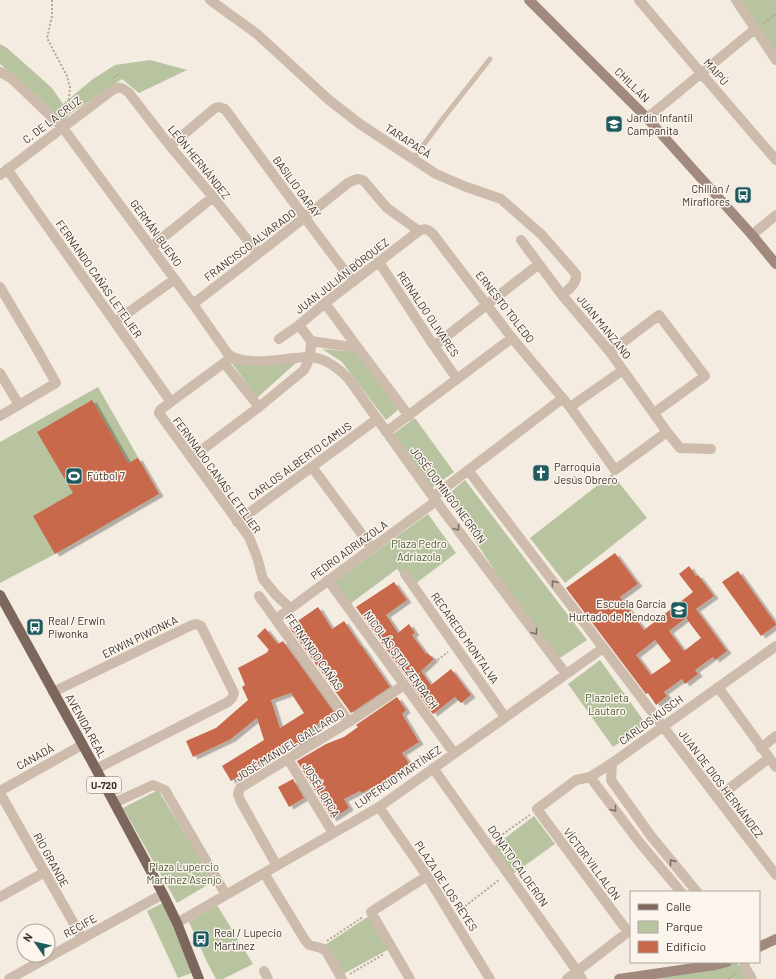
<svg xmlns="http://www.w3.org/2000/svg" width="776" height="979" font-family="Barlow,sans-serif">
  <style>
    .green { fill: #b8c4a0 }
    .building { fill: #c8694b; fill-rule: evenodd; filter: url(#shadow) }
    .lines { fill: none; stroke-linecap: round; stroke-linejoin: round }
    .path { stroke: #b9a596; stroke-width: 2; stroke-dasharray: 2 2; stroke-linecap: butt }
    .lane { stroke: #cdbbac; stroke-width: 5 }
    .street { stroke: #cdbbac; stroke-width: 10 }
    .secondary { stroke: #a18a7d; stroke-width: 10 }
    .primary { stroke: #7d675c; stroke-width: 10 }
    .oneway { stroke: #7d6f65 }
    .labels { text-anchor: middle; stroke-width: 3; stroke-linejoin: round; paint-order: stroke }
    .shield { fill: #fbf5ee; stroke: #756b66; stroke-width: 1 }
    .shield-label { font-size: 10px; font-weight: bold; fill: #3b302b }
    .street-label { font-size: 11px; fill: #3b302b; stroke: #fbf5ee }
    .poi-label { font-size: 11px; fill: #3b302b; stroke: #fbf5ee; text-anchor: start }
    .park-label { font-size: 11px; fill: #4a5a2e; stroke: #fbf5ee }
  </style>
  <defs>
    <filter id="shadow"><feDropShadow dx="4.5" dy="2.5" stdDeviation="0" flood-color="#0004"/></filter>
  </defs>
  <rect width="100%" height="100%" fill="#f4ebe1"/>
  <!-- green -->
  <path class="green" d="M739,0H776V56Z
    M0,44L7,48L52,88L63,104L93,79L115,65L150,60L187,70L139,93L122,79L70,114L63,122L39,98L0,64Z
    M322,349L356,352L399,409L386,420L342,362Z
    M299,360L257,398L231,362Z
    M98,387L159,494L55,554L0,583V442Z
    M415,418L454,472L432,488L393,434Z
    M612,474L647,518L565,583L530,538Z
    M465,480L587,640L554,662L446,496Z
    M428,514L456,553L411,587L412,589L397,569L350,604L334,582Z
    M600,660L646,724L613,747L568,684Z
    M158,790L214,881L177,903L123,808Z
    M534,816L555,844L513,874L493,847Z
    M163,903L192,973L178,978L147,911Z
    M217,905L253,964L223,979H216L207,962L189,922Z
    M375,912L393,947L343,974L325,945Z
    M733,962H737L747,979H643Z"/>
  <!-- building -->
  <path class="building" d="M92,400L128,463L138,458L159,494L55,554L33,516L73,493L37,432Z
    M615,553L638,584L620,597L644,630L693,592L679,574L689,566L696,576L698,575L714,596L696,609L727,651L715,660L713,657L695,670L698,674L685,684L682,679L664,692L667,696L656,705L648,693L646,694L566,588ZM686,618L701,638L684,651L669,631ZM655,640L671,661L651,675L636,655Z
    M738,571L776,624V625L761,636L722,582Z
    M394,582L407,600L386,615L398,633L409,624L415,633L412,635L426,654L427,653L434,659L421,671L431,685L451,669L471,695L461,703L455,697L433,714L356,607Z
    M318,607L332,629L344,621L361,646V645L390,687L351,713L289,627Z
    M265,628L278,644L283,641L334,712L309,730L313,736L288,751L286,747L231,781L222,766L264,740L257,718L231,739L193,757L186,741L216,728L248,700L242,687L245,685L238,668L268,652L267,651L269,650L257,636ZM291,693L304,713L280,728L271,700Z
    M397,697L406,710L402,714L419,742L402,753L409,763L379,785L378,784L362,793L360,791L344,799L349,808L332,819L297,761L326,744L344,737L358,727L356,725Z
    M293,779L304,798L289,807L278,787Z"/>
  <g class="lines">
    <!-- path -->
    <path class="path" d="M52,0V16L47,38L67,76L70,87L68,107L67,111
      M764,23L776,14
      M113,78L120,73
      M412,679L448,652
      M496,839L530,815
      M459,911L500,879
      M327,941L363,917
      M350,974L384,954
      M728,979L737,973"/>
    <!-- lane -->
    <path class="lane" d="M413,159L445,116L490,59"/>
    <!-- street -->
    <path class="street" d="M210,0L257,34L329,100L360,124L436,174L464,186L501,199L542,235L576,274C577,284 569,289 562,295
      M639,0L701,73L776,160
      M736,0L776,60
      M0,72L11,78L63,128L193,304L228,354C244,366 276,360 295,358C300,358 306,356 311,357C325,358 338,368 348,378L436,501L566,674
      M647,118L755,29
      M170,146L215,108L219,107L225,109L305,218L353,282
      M7,169L171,402
      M0,175L111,91C119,86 122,87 129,93L170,146L213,197L258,253
      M752,235L776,215
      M521,240L562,295L610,352L667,432L680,448L711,449
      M151,247L213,197
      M379,262L434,346L457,379
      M0,287L38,351L56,383L0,416
      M325,303L358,348L409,416
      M193,304C245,264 297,224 348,183C354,180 358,177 364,181L387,208L419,231
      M115,322L175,279
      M279,339L299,325L325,303L419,231C425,228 428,229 433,234L512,338L570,407L615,470L667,432
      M311,341L358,348
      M434,346L539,264
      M610,352L659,315L705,376L654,413
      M232,357L160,410L159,413L249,537L257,557L263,579L276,595L290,608
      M224,363L259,407
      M0,373L19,405
      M570,407L623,370
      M386,432L512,338
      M191,458L259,407L304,370C310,360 311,352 311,341L299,325
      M312,467L372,548
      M468,470L776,875
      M433,497L563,398
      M237,522L377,419
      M405,574L505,717
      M328,580L454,753
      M259,596L349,722
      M276,619L436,501
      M718,687L776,767
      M53,692L192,625L196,624L201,626L234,693L232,698L228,702L96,769
      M761,748L776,736
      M288,759L333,833
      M612,763L611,780L651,836L697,892
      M433,768L577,971L582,979
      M590,777L640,843L681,892
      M0,791L82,745
      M0,793L82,938
      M717,798L769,758
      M114,803L153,785L165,790L226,895
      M379,807L427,876L490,979
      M277,866L240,800L238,794L240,788L349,722L404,685
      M264,873L305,940L309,945L321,948L326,951L342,979
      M0,897L45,872
      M177,923L379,807L603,648
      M744,962L745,967L752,979
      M264,971L268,979
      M9,979L163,894
      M410,979L371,912L427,876
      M567,979L628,932L537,809L576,780L590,777L612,763L776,646"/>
    <!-- secondary -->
    <path class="secondary" d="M529,0L647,118L752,235L776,264
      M759,947L776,939
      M619,979L715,965L727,962"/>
    <!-- primary -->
    <path class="primary" d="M0,595L96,769L163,894L177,923L199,979"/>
  </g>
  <!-- one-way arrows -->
  <defs><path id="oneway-chevron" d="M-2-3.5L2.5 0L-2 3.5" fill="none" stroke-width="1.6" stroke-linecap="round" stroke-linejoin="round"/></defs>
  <g class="oneway">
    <use href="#oneway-chevron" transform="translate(457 528) rotate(53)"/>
    <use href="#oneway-chevron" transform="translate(554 583) rotate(-127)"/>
    <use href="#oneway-chevron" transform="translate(535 632) rotate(53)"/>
    <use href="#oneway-chevron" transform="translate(614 809) rotate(52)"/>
    <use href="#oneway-chevron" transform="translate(672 862) rotate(-129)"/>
  </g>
  <!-- icons -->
  <defs>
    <symbol id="school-square" viewBox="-11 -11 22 22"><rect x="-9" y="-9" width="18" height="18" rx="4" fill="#1f5a5e" stroke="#fbf5ee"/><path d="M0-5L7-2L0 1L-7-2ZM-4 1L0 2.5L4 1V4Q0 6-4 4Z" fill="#fff"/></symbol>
    <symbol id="bus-square" viewBox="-11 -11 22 22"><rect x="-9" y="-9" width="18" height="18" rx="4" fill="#1f5a5e" stroke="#fbf5ee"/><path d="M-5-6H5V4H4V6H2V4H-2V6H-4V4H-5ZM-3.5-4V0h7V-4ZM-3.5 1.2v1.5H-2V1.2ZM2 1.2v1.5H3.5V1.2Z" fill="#fff"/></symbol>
    <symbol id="church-square" viewBox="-11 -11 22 22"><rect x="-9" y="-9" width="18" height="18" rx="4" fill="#1f5a5e" stroke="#fbf5ee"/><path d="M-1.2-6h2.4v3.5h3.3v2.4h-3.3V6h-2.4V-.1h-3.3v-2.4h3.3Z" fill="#fff"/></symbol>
    <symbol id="stadium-square" viewBox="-11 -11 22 22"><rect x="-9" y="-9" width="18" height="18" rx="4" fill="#1f5a5e" stroke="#fbf5ee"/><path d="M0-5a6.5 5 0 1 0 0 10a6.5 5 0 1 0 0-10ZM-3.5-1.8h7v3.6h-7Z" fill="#fff"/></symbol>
  </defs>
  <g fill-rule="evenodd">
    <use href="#school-square" x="604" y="114" width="20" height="20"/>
    <use href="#bus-square" x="733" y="185" width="20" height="20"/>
    <use href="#church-square" x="531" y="463" width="20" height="20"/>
    <use href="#stadium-square" x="64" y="466" width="20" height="20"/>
    <use href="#school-square" x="669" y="600" width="20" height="20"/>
    <use href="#bus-square" x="25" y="617" width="20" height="20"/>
    <use href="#bus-square" x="191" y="929" width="20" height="20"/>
  </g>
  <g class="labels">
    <!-- shield labels -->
    <rect class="shield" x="87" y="777" width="34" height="16" rx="3"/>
    <g class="shield-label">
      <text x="104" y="789">U-720</text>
    </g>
    <!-- street labels -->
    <g class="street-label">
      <text transform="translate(716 72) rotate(49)" y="4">MAIPÚ</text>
      <text transform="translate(632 85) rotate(45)" y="4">CHILLÁN</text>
      <text transform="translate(52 120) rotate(-37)" y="4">C. DE LA CRUZ</text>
      <text transform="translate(408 141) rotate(33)" y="4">TARAPACÁ</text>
      <text transform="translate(199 162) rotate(51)" y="4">LEÓN HERNÁNDEZ</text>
      <text transform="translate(297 187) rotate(54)" y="4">BASILIO GARAY</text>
      <text transform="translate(156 233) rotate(54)" y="4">GERMÁN BUENO</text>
      <text transform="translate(250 245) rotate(-37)" y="4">FRANCISCO ALVARADO</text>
      <text transform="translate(342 276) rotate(-38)" y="4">JUAN JULIÁN BÓRQUEZ</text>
      <text transform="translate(99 279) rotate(55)" y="4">FERNANDO CAÑAS LETELIER</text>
      <text transform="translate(505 307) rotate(52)" y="4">ERNESTO TOLEDO</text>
      <text transform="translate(428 314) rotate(56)" y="4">REINALDO OLIVARES</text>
      <text transform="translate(604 327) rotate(51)" y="4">JUAN MANZANO</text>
      <text transform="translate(300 461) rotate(-36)" y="4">CARLOS ALBERTO CAMUS</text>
      <text transform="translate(217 475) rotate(54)" y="4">FERNNADO CANAS LETELIER</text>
      <text transform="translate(448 495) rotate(53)" y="4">JOSÉ DOMINGO NEGRÓN</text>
      <text transform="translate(349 550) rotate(-36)" y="4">PEDRO ADRIAZOLA</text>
      <text transform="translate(140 637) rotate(-26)" y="4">ERWIN PIWONKA</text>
      <text transform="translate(465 638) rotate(55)" y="4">RECAREDO MONTALVA</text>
      <text transform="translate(314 652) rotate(55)" y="4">FERNANDO CAÑAS</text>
      <text transform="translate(401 660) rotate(54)" y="4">NICOLÁS STOLZENBACH</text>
      <text transform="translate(651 720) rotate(-36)" y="4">CARLOS KUSCH</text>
      <text transform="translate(86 726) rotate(61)" y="4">AVENIDA REAL</text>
      <text transform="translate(290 745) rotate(-32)" y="4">JOSÉ MANUEL GALLARDO</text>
      <text transform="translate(35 757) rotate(-29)" y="4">CANADÁ</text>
      <text transform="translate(398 777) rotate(-34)" y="4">LUPERCIO MARTÍNEZ</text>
      <text transform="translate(721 784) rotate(53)" y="4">JUAN DE DIOS HERNÁNDEZ</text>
      <text transform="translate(321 790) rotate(59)" y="4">JOSÉ LORCA</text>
      <text transform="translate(51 860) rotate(61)" y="4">RÍO GRANDE</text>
      <text transform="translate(592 864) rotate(53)" y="4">VÍCTOR VILLALÓN</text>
      <text transform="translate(518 866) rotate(55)" y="4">DONATO CALDERÓN</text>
      <text transform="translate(446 886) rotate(57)" y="4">PLAZA DE LOS REYES</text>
      <text transform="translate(80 926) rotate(-29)" y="4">RECIFE</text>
    </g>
    <!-- poi labels -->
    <g class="poi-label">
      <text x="627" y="122">Jardín Infantil<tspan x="627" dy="13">Campanita</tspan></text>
      <text x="730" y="193" text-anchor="end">Chillán /<tspan x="730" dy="13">Miraflores</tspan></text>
      <text x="554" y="471">Parroquia<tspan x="554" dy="13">Jesús Obrero</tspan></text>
      <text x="87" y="480">Fútbol 7</text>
      <text x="666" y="608" text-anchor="end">Escuela García<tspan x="666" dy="13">Hurtado de Mendoza</tspan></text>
      <text x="48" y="625">Real / Erwin<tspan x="48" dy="13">Piwonka</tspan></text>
      <text x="214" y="937">Real / Lupecio<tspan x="214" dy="13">Martínez</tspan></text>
    </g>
    <!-- park labels -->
    <g class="park-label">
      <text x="419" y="548">Plaza Pedro<tspan x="419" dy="13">Adriazola</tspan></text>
      <text x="607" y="702">Plazoleta<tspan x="607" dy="13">Lautaro</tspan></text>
      <text x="184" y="871">Plaza Lupercio<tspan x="184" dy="13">Martínez Asenjo</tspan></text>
    </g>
  </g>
  <!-- legend -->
  <rect x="630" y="891" width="130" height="72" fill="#fbf5ee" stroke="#aea6a0"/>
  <rect x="638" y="904" width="20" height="6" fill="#7d675c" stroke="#aea6a0"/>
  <text x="666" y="911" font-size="12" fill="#3b302b">Calle</text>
  <rect x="638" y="921" width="20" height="12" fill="#b8c4a0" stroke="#aea6a0"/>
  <text x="666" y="931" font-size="12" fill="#3b302b">Parque</text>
  <rect x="638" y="941" width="20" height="12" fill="#c8694b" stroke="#aea6a0"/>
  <text x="666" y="951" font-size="12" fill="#3b302b">Edificio</text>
  <!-- north arrow -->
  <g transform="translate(36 943) rotate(304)"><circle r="19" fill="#fbf5ee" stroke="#aea6a0"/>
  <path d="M0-3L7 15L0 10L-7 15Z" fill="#1f5a5e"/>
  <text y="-6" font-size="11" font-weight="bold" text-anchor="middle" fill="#3b302b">N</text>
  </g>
</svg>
